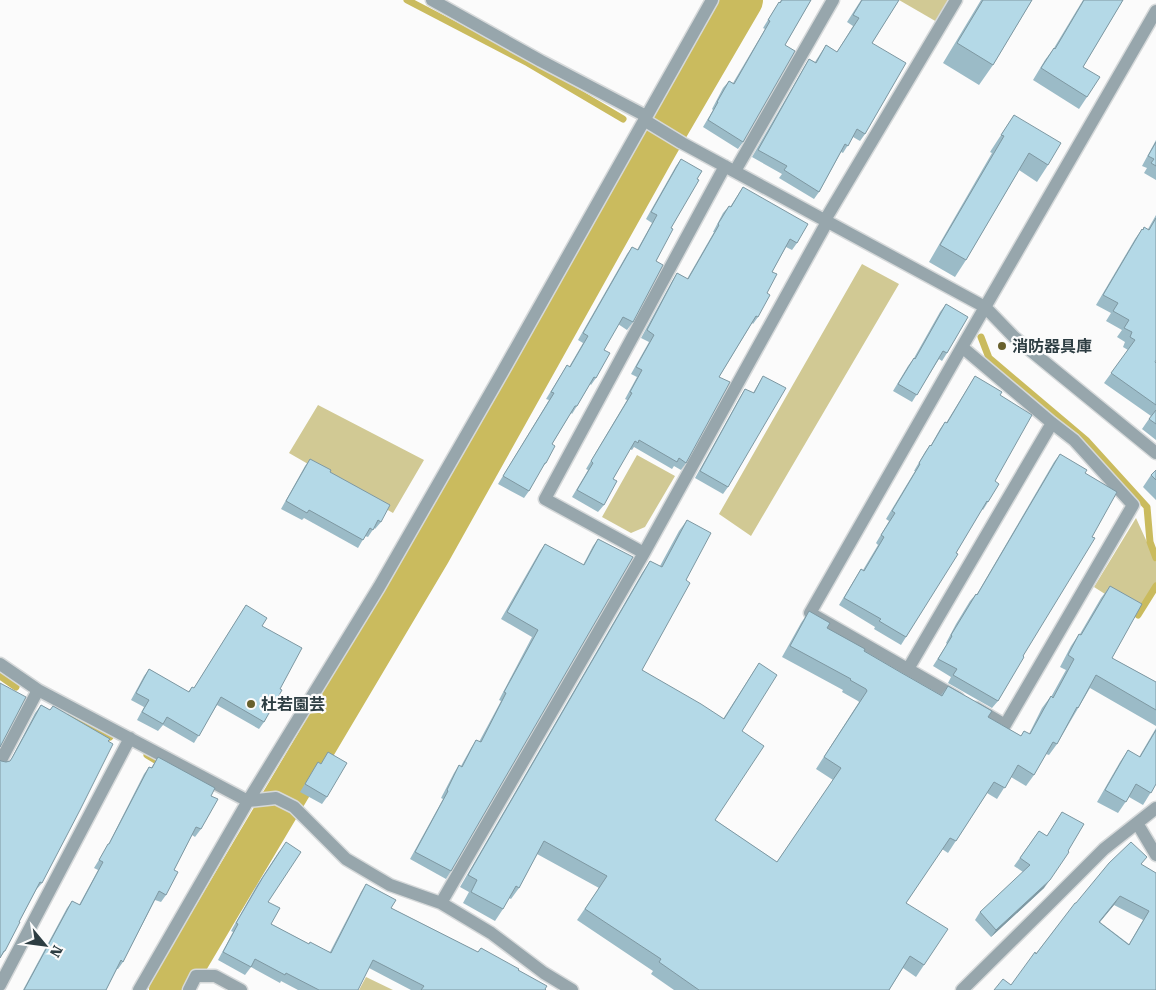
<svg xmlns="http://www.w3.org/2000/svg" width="1156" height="990" font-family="'Roboto Serif','Noto Sans JP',serif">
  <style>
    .green { fill: #d1c994 }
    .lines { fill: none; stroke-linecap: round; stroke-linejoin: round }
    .stream { stroke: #cabb5e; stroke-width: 7 }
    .river { stroke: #cabb5e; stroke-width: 42 }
    .minor-casing { stroke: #d6d9da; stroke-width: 15 }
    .minor { stroke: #97a6ac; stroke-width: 12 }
    .wall { fill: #9bbbc7; fill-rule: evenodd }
    .shaded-wall { fill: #7e98a2 }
    .building { fill: #b4d9e7; stroke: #7e98a2; fill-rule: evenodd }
    .poi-dot { fill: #68602c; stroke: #fbfbfb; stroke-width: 2 }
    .labels { text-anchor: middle; stroke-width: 4.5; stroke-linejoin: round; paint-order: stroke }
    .poi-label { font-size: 16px; font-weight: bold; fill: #2d3d42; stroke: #fbfbfb; text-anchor: start }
  </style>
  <rect width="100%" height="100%" fill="#fbfbfb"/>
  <!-- green -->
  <path class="green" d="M899,0H949L950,1L937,22Z
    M862,264L899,284L751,536L719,514Z
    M318,405L424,460L393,513L289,453Z
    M637,455L675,476L645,527L631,533L602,517Z
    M1136,518L1156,562V586L1138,615L1094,587Z
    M366,977L393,990H359Z"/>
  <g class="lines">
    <!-- stream -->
    <path class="stream" d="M407,0L528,63L623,119
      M981,337L989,358L1087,441L1147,507L1150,542L1156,558
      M1138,615L1156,586
      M0,676L16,687
      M70,717L110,737
      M147,755L162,764"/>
    <!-- river -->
    <path class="river" d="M170,990L430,552L658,144L742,0"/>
    <defs>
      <path id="minor" d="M432,0L541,61L646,116
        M644,120L682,143L985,307L1014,337L1156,453
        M735,171L833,0
        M825,220L956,0
        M962,347L1052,423L1074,440L1133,505L1005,725L976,708
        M644,553L545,499L725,166
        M0,664L38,690
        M908,669L1052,423
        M958,698L810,613L962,347L1156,11
        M0,762L38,690L248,801L276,798L294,807L346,859L390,885L441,903L491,933L544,973L572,990
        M1137,823L1156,855
        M441,903L644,553L827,222
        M0,985L130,738
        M139,990L248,801L379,587L503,371L712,0
        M189,990L196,976H215L241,990
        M962,990L1047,906L1104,849L1156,808"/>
    </defs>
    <!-- minor casing -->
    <use href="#minor" class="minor-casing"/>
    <!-- minor -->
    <use href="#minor" class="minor"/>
  </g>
  <!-- wall -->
  <path class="wall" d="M781,0H811L785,45L743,142L738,149L703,127L713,110L712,109L723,88L729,81L733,83L765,29L763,28L774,10Z
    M861,0H899L872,43L865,134L860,141L853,137L843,153L841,152L819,192L814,199L779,178L782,174L752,157L804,67L809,59L815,62L826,45L837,52L853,26L847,22Z
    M981,0H1032L993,65L979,85L943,63Z
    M1083,0H1123L1083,67L1087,97L1079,109L1033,80L1045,60L1054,48Z
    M1014,115L1048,165L1037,182L1019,170L966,260L955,277L929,262L992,153L990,152Z
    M1156,140V180L1144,173L1147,168L1142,166Z
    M681,159L671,228L656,261L633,322L627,330L618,324L604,350L596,378L591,385L590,384L577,406L572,414L571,413L552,444L546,463L540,470L529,491L524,498L498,484L549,400L546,399L567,365L569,367L583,343L578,340L627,254L632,247L637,250L652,223L646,219L676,166Z
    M743,187L797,243L792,250L786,247L772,272L767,293L758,317L753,324L752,323L719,377L686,463L681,470L674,466L672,469L634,447L632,450L630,449L613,479L604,505L598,512L572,497L588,470L586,469L627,400L625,399L637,377L631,374L649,342L641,338L672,281L677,273L687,279L714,232H713L723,213L729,206L730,207Z
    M1156,215V360L1155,362L1156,363V440L1142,429L1151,416L1104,383L1128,350L1123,347L1125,342L1117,337L1122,330L1106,321L1111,313L1096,305L1135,239L1142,229H1148Z
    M946,304L947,353L942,361L939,359L912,402L893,391L908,366L914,358L940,312Z
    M763,376L728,487L723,494L695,478L740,397L745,389L753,393Z
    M975,376L1000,395L995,481L988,502L983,510L982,509L906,637L901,645L874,629L875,627L839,605L856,577L861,569L863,570L878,545L876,543L889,521L886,519L915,471H914L925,452L930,445H931L940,429L945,422L946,423Z
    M1060,454L1085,473L1023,656L998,701L992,708L948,683L951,677L933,666L947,644L946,643L956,624L970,601L976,594H977L1054,462Z
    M310,459L330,472L381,522L375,529L374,528L368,537L365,536L358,548L304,518L302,520L281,509L305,466Z
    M1156,470V500L1143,487L1151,475Z
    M687,520L686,580L642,670L723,719L759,663L742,731L715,820L777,862L833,780L816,769L859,702L858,701L842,692L843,690L782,657L801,623L809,611L827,628L900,672L941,695L948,686L988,717L1021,736L1024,731L1029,734L1042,708L1051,696V697L1066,670L1060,667L1071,646L1079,634H1080L1101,598L1110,586L1112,658L1156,682V726L1090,688L1057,744L1049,755L1046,754L1034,775L1026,786L1011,777L997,799L987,793L948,853L942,849L906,903L924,965L916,977L903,968L889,990H674L651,974L653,971L577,920L599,888L537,854L519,888L511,899L509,898L503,909L495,921L463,903L469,892L460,887L642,573L650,561L660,566L679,531Z
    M598,539L451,871L446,879L410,859L443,799L441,798L454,773L459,765L461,766L471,748L476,740L479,742L501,701L499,700L532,637L501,619L540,551L545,544L583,565L593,546Z
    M246,605L262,626L280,689L264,722L259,729L217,705L194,743L163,725L158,731L137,720L144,707L131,700L144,676L149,669L188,692L192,687L194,688Z
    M41,705L50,710L53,706L42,883L36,890L19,922L5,951L0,958L1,761L6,762L10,761L35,713Z
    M1156,728V784L1143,805L1129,797L1118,813L1097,802L1120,762L1128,750L1139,757Z
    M328,752L327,797L322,804L300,792L318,762L321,764Z
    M158,757L211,796L201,829L195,837L192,835L174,870L166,895L161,902L155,900L123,962L118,969H117L106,990H23L67,908L72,901L79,905L98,870L94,868L108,845L144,774L149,767L151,768Z
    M1062,812L1044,888L991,937L975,920L980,912L1023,872L1014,866L1039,831L1047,836Z
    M280,850L268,902L271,924L309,944L330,952L361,892L366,884L391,908L478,952L481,948L518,970L546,990H411L369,968L358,990H298L281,981L280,983L251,967L245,975L218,960L233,932L231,931L257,885Z
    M1141,865L1156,873V990L1011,985L1076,903ZM1114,905L1143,920L1129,944L1100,922Z"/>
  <!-- shaded-wall -->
  <path class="shaded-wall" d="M1050,880L1044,888L991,937L996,930Z
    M1120,896L1114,905L1093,930L1099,922Z"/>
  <!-- building -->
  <path class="building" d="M782,0H811L785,45L795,51L743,142L708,120L718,102H717L729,81L734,84L770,21L768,20L779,2L780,3Z
    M862,0H899L872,43L906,63L865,134L857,129L848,146L845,144L819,192L784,170L787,166L758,150L809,59L816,63L826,45L837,52L859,18L853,15Z
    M983,0H1032L993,65L957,43Z
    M1084,0H1123L1083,67L1100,77L1087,97L1041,68L1054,48L1055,49Z
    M1014,115L1061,143L1048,165L1029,153L966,260L940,245L1004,136L1001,135Z
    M1156,142V166L1151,163L1154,159L1148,156Z
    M681,159L702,171L697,179L699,180L671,228L673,229L656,261L663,265L633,322L623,317L604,350L610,353L596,378L594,377L577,406H575L552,444L555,446L546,463H545L529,491L503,476L554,393L551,392L567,365L570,367L588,336L583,333L632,247L638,250L657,215L651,212Z
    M743,187L808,224L797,243L790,239L772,272L777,274L767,293L770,295L758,317L756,316L742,339L719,377L730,382L686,463L679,458L677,462L639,440L638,443L635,441L613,479L617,481L604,505L577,490L593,463L591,461L632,393L630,392L642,370L636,367L654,335L647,330L677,273L688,279L719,225L718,224L729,206L731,207Z
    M1156,218V360L1155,362L1156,363V405L1111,373L1135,340L1130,337L1132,332L1124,328L1129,320L1113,311L1118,303L1103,295L1142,229L1143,230L1144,227L1149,230Z
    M946,304L968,317L947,353L943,351L917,395L898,384L914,358L915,359Z
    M763,376L786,388L728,487L700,471L745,389L754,393Z
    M975,376L1002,392L1000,395L1032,415L995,481L999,484L988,502L987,501L956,553L958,554L906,637L879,621L881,619L844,598L861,569L864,571L884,537L881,535L895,513L892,511L920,464L919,463L930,445L931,446L945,422L947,423Z
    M1156,410V424L1149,419Z
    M1060,454L1087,470L1085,473L1117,492L1092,537L1095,538L1023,656L1024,657L998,701L953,675L957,669L938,659L952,636L951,635L962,617L976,594L977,595Z
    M310,459L331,470L330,472L390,505L381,522L378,520L373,530L370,528L363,540L309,510L307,513L286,501Z
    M1156,470V480L1151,475Z
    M687,520L711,533L686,580L690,583L642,670L701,704L724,719L759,663L777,675L742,731L764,746L715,820L777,862L841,768L824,757L867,691L866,689L850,680L851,679L790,646L809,611L830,623L827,628L865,649L864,651L900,672L942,696L948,686L992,711L988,717L1021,736L1024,731L1030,734L1051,696L1053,698L1074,659L1068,655L1079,634L1081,635L1110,586L1142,604L1112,658L1156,682V710L1096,675L1078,708L1077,707L1057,744L1053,742L1034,775L1018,765L1005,788L994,782L956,841L950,838L906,903L948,929L924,965L910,956L889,990H699L659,962L661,959L585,909L607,876L544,841L519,888L516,886L503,909L471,892L477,880L468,875L650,561L662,567Z
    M598,539L633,557L451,871L415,852L448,791L447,790L459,765L462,767L476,740L481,742L506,693L504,692L538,630L507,612L545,544L584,565Z
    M246,605L267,618L262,626L302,648L280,689L282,690L264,722L221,697L199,736L167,717L163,724L142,712L149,700L136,693L149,669L189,692L192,687L194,688Z
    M0,683L26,697L0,747Z
    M41,705L50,710L53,706L110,739L108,741L113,744L80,810L42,883L40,882L19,922H20L5,951H4L0,958V760L1,761L6,762L10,761L12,758Z
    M1156,730V784L1151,793L1136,784L1126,802L1105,790L1128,750L1140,757Z
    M328,752L347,763L327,797L305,784L318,762L321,764Z
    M158,757L215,788L211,796L218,799L201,829L196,827L174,870L178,872L166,895L159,891L123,962L121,960L106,990H24L72,901L80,905L103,862L99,860L108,844H109L149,767L152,768Z
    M1062,812L1084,824L1068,851L1069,852L1050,880L996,930L980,912L1030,865L1020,858L1039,831L1047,836Z
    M286,842L301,852L268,902L280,908L271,924L309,944L310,942L331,953L366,884L396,900L391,908L478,952L481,948L519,969L518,970L547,986L545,989L546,990H421L424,986L373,960L358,990H319L286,973L285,975L255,959L251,967L223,952L238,924L236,923L263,877Z
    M1131,842L1147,857L1141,864L1156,873V990H994L1003,979L1011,985L1035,952L1036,954L1075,903H1076L1109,863ZM1120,896L1149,911L1129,945L1099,922Z"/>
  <!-- markers -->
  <g class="poi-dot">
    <circle cx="1002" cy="346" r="5"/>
    <circle cx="251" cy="704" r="5"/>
  </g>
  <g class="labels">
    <!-- poi labels -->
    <g class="poi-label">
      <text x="1012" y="352">消防器具庫</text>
      <text x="261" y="710">杜若園芸</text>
    </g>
  </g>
  <!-- north arrow -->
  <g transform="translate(45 945) rotate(119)" stroke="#fbfbfb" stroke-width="4" paint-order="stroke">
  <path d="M0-4L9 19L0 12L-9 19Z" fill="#2d3d42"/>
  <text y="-8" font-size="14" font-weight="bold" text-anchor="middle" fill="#2d3d42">N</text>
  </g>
</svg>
